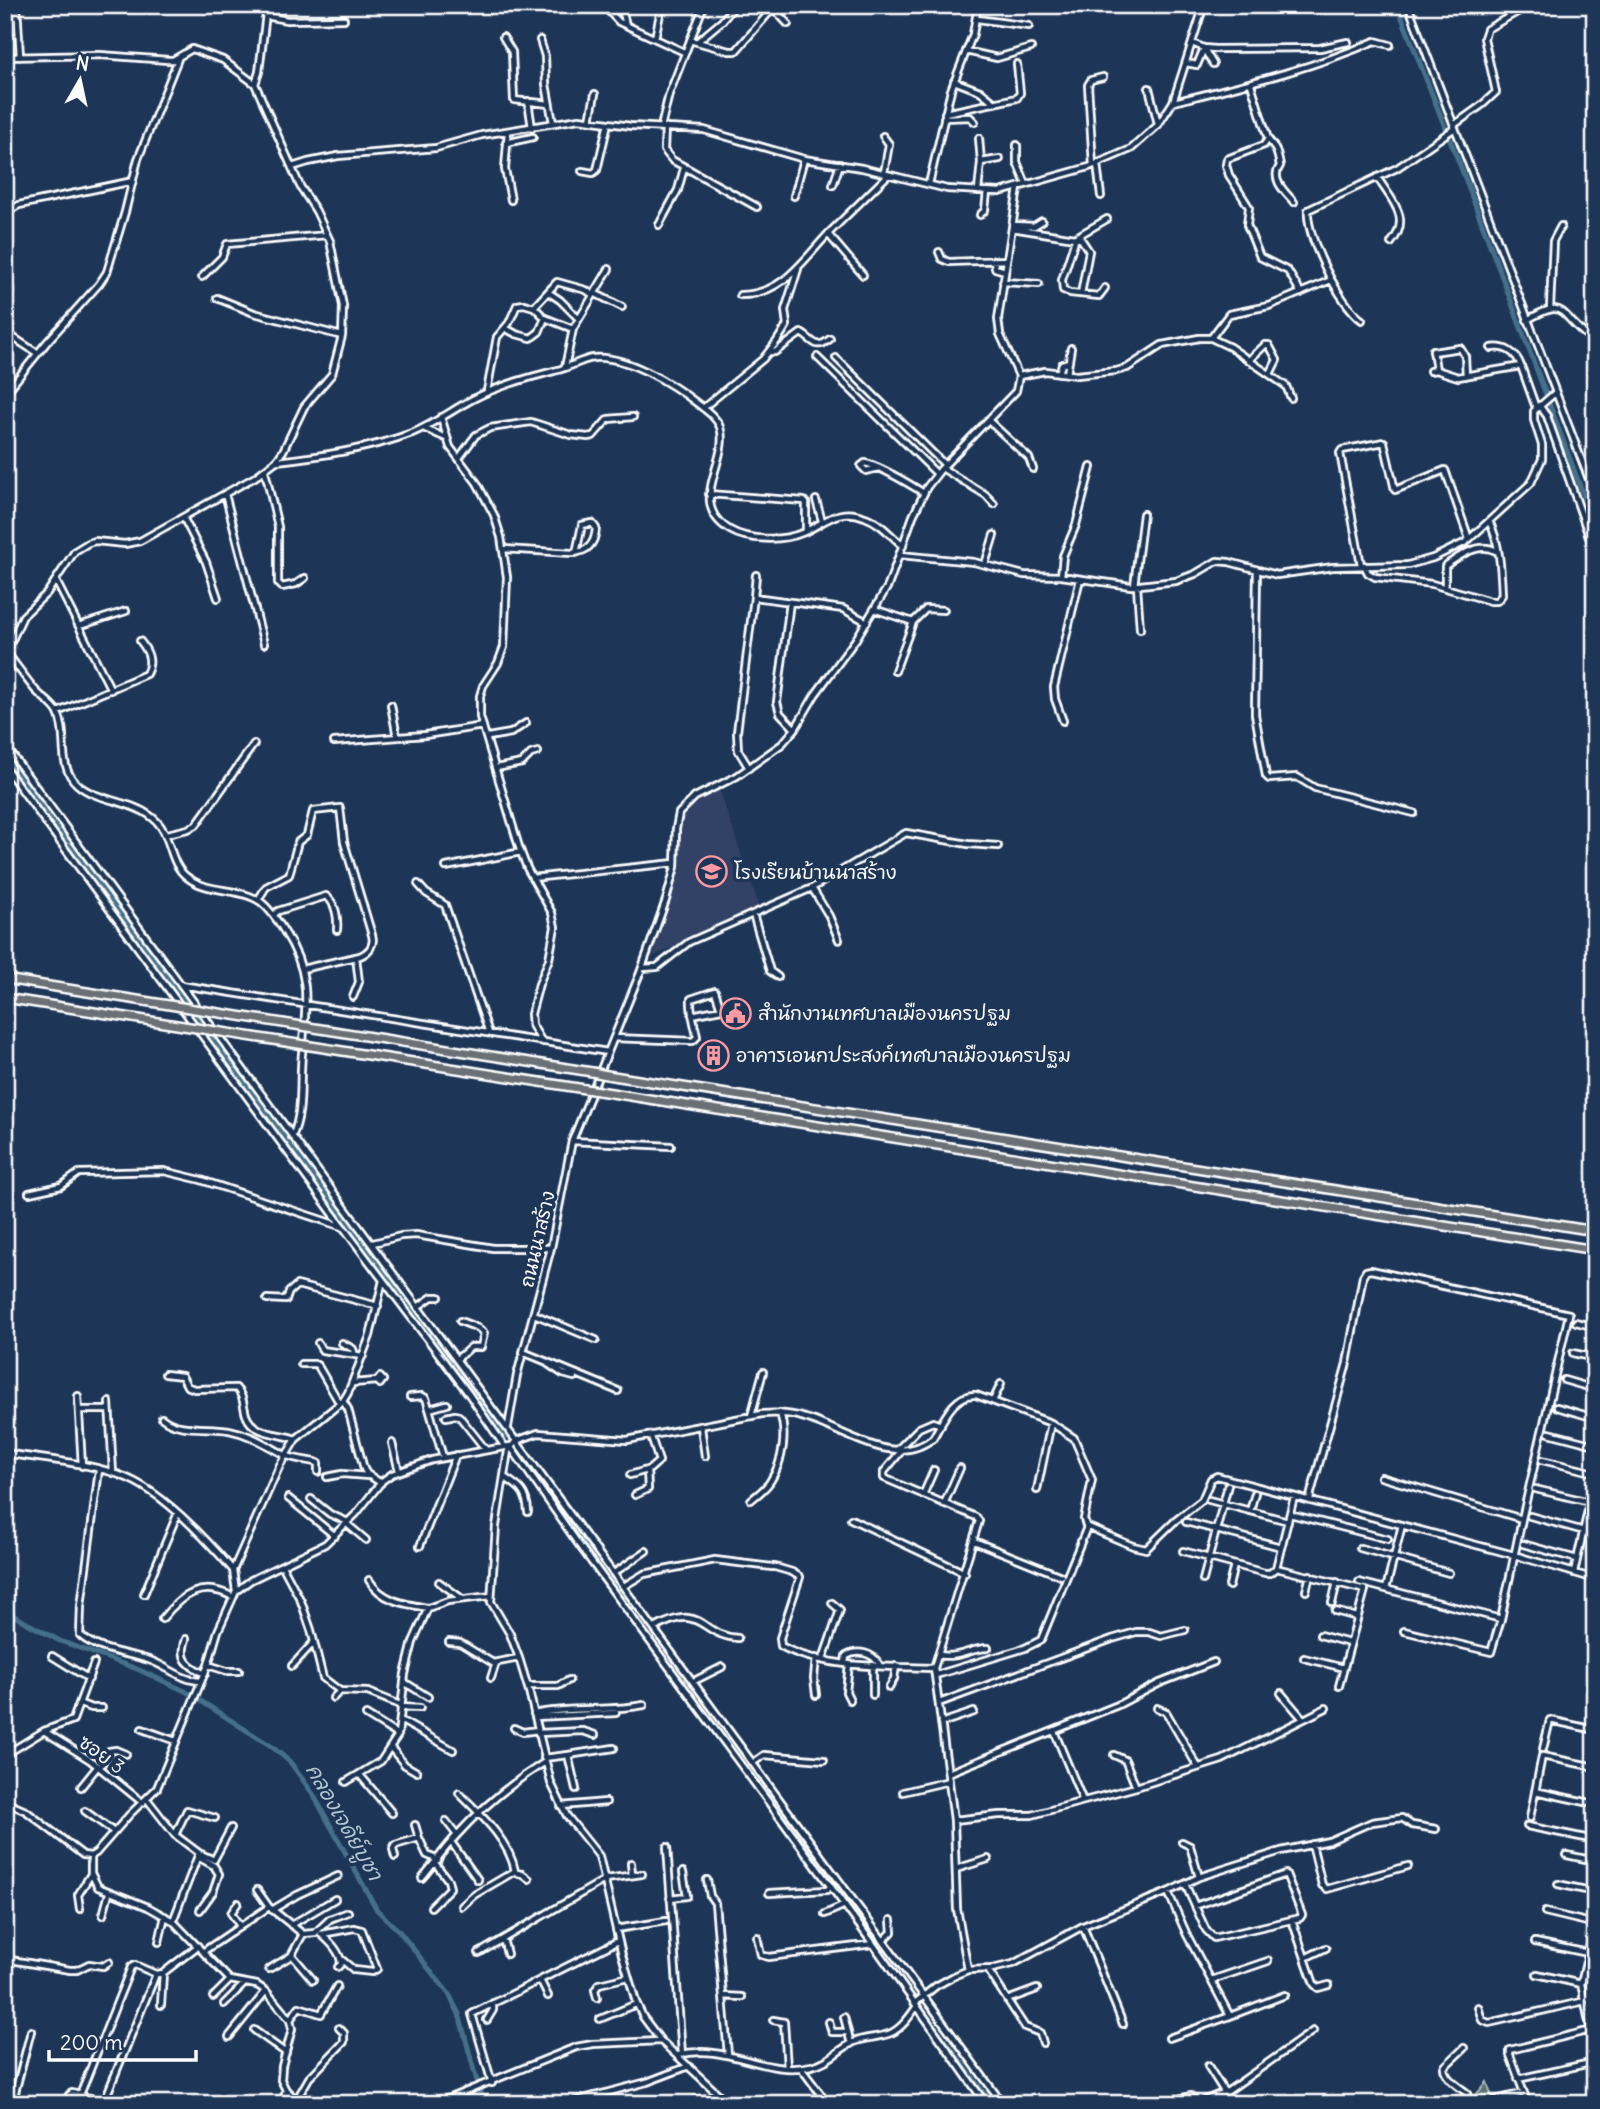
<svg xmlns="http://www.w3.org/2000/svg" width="1600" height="2109" font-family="Delius,'Playpen Sans Thai',sans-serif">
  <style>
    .built { fill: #304366 }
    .green { fill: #59716d; stroke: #acb8b6; stroke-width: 2 }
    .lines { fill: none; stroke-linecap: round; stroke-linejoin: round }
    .canal { stroke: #44708a; stroke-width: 5 }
    .minor-casing { stroke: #fff; stroke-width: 10 }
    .highway-casing { stroke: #fff; stroke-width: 12 }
    .minor { stroke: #1d3557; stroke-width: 4.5 }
    .highway { stroke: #6a7074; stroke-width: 7 }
    .highway-bridge-casing { stroke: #fff; stroke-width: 12; stroke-linecap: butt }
    .highway-bridge { stroke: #6a7074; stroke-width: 7 }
    .labels { text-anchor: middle; stroke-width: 7; stroke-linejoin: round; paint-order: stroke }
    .poi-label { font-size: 19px; fill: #fff; stroke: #1d3557; text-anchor: start }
    .street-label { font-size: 19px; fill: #fff; stroke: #1d3557 }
    .water-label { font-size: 21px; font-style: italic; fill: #b4c6d0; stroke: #1d3557 }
  </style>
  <rect width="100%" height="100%" fill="#1d3557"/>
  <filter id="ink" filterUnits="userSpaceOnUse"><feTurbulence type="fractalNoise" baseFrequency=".0143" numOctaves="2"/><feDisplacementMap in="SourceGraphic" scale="14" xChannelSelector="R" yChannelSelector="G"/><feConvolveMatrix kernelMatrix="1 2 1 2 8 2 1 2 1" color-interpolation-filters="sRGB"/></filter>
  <g filter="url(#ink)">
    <!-- built -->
    <path class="built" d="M719,789L759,906L646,960L674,878L680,818L689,804Z"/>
    <!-- green -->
    <path class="green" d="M1487,2082L1494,2103L1524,2098L1525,2104H1468Z"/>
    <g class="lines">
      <!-- canal -->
      <path class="canal" d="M1397,5L1465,178L1595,526
        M5,756L287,1142L508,1437
        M516,1447L642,1627
        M5,1611L60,1641L137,1669L185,1691L271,1746L290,1762L313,1794L377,1910L399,1931L449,1994L459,2014L483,2104
        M909,1991L992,2104"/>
      <defs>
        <path id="minor" d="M17,5L20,57
          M603,5L619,22L684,52
          M621,5L626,25
          M1408,5L1595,495
          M774,9L788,24
          M266,16L287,20L344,19
          M977,19L1029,26
          M503,37L512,52L514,100L549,104
          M655,38L660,14
          M540,40L545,56L546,84L553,123
          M690,40L729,51H736L767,15L779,5
          M698,41L722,21L735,5
          M1192,43L1204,48L1215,49L1320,48L1348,42
          M1204,49L1213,64
          M966,51L997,58L1031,48
          M5,57L100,55L168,60H173L192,49L223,60L255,84L300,186L316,211L330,241L343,306L342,336L332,374L304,407L283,451L276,461L255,477L140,541L125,544L95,541L88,543L75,551L47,593L23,616L5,655
          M1186,63L1197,65L1204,48
          M954,81L980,91L995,103
          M255,84L259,72L267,5
          M1251,84L1268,139L1264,145L1227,159L1226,165L1229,175L1249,207L1247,225L1260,257L1288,271L1301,293
          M1149,88L1158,124
          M528,101L532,128
          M1174,102C1242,85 1311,69 1375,41L1390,45
          M945,113L1017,98L1020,93L1017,64
          M944,118L970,117L975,122
          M590,120L595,94
          M1454,125L1482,105L1496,92L1484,38L1487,29L1530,5
          M661,127L669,94L704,5
          M665,127L664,150L672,160L757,207
          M508,131L505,169L511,200
          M883,136L889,144L884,173
          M1268,139C1276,147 1278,155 1280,166C1270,179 1285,192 1294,202
          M506,143L533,137
          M1017,145V162L1026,184
          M981,162L1000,159
          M1097,164L1101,196
          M1093,165L1088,85L1091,80L1103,77
          M292,167L308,162L338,156L436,148L482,135L579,119L631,126L704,130L804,159L862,168L947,189L1000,192L1089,167L1131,149L1158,125L1173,102L1204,5
          M582,171L593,173L597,170L608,123
          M1377,177C1392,201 1412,218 1391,243
          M929,184L951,90L973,34L978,5
          M833,185L840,164
          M978,191L981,162L979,138
          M794,196L804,159
          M5,213L19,205L133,181
          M980,215L985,210L987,192
          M659,225L678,190L684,168
          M1013,225L1034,226L1042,221
          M1012,228L1081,239L1089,251L1081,294
          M828,234L863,275
          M939,252L942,259L949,262L1007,260
          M994,260L995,268L1005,271
          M202,277L222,257L227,244L327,235
          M1003,282L1039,284
          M5,286L10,291L5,319
          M1105,288L1099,296L1070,293L1063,290L1062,280L1076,237L1107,219
          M548,292L560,300L578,318
          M596,294L622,307
          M740,295C783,295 803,260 830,232C849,213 869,194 888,175
          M217,298L254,313L342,336
          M534,307L545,318L573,329L565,367
          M1550,308L1553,241L1561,226
          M1362,320C1340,305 1306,237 1308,210L1397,168L1455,128
          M1527,320C1565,298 1558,312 1585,334L1595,332
          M505,328L516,334L531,338L539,332L545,318
          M573,329L609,269
          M5,332L37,353
          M1211,338L1230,347L1286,386L1291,398
          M1491,348C1505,346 1516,352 1521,366
          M1433,350L1436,370
          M769,352H775L801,333C814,340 815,351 830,339
          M1433,352L1460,348L1465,356L1466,376
          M817,357L937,474
          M836,358L945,465
          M1249,360L1265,345H1269L1277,360L1270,374
          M1430,371L1436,370L1458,377L1521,366L1536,408
          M1059,373L1062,364L1069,362
          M1067,374L1071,348
          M1019,376L1045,371L1077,375L1116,371L1127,368L1162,345L1199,338H1211L1229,314L1269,306L1331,280
          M487,391L497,337L509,323L517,305L524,304L534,307L557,282L586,290L593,295
          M5,394L47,342L99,284L107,272L125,212L138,159L178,59
          M1539,405L1547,416L1591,542
          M703,408L763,359L777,341L787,325L785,310L798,269
          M441,417L450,447L477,483L494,515L501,537L507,577L504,647L498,663L483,686L480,696V717L519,847L527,868L552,913L555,927L549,959L539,984L531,1014L532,1025L542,1042
          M989,421L1029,458L1033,469
          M423,428L446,438
          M459,458L476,435L490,428L531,422L571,435L588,437L593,436L608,419L633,417
          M277,461C322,456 370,449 412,433C434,424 452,410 473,399C500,385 528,378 558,370C570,367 581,360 593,358C625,354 674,385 698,404C706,410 716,417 720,427C731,460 685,503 730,530C748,541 783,541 802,533C825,523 838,506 865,517C880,522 891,536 903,546
          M879,468L866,471L861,466L865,463C881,466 909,484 924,493
          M942,468L986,495L994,504
          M265,471L278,527V583L282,587L296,584L305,578
          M225,494L264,644
          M709,494L804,501L806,503V530
          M816,500L822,521
          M183,517L206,562L218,598
          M503,549L572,553C588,552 595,544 596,528L592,523L582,525L576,553
          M900,555L974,562L1024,575L1061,576L1131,586L1176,581L1195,574L1217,561L1229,562L1277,575L1333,567L1408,565L1433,558L1466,542L1531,483L1542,459V445L1534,420V411L1555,393
          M985,564L994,535
          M1361,565L1340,453L1342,450L1384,442L1395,490L1445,470L1469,539
          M1364,565L1368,573L1375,577L1432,584L1490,601H1497L1502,595C1501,572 1500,542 1489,521
          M1257,571L1255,714L1266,776L1269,779L1297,777L1315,788L1414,813
          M1061,576L1063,556L1076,525L1091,467
          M56,581L111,690
          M1134,586L1143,514
          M1137,586L1140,629
          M1445,588V566C1459,556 1480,541 1496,551
          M754,597L756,575
          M790,602L777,702L780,713L795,729
          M874,609L913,622L895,671
          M913,622L926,609L944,610
          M79,626L126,611
          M7,653C17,666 26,679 36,691C43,698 54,705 58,713C69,736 56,765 77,784C96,801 128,800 149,815C174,831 166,861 187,877C208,894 240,887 261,902C271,910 278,921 284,931C317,981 303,1016 301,1070C300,1094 302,1115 292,1137
          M391,705L397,737
          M58,712L146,674C153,661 148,651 140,641
          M1063,721L1055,699L1054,687L1080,579
          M488,737L511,733L526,723
          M334,742L425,735L483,726
          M5,745L1003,2104
          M5,767L342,1226
          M496,768L522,763L531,754L538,752
          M749,768L738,750L737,732L754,597L843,609L867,622
          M167,834L188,829L196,825L254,744
          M446,867L521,852
          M532,878L675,863
          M418,884L426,893L445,905L489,1033
          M812,888L829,916L839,940
          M258,900L266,887L289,875L298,842L307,835L313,811L340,808L344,842L372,935C375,945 369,952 360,956L302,969
          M753,914L770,971L778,977
          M274,915L278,911L326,896C336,903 338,918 337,930
          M642,968L657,967L689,942L812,888L906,833L968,844L998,846
          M181,985L608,1052
          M353,997L359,982L356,957
          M614,1038L693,1041L697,1037C695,1024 690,1012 691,999L715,991L721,1009L692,1015
          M572,1141L671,1146
          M29,1193L61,1186L79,1173L164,1171L201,1180L343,1227L468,1393L505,1447
          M373,1243L401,1236L416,1235L493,1248H551
          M267,1299L286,1300L289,1292L297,1285L378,1306
          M419,1306L432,1297H439
          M534,1314L596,1340
          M1576,1322L1595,1327
          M318,1343L322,1350L363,1356
          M342,1343L353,1349L355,1355
          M523,1352L618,1391
          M1573,1353L1595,1358
          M457,1359L471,1347H481L484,1333L478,1328L460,1321
          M301,1364H315L318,1366L340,1404
          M548,1364L563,1374L574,1377
          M165,1374L182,1376L187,1386L194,1389L236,1388C244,1396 243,1405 246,1415C253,1435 279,1433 296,1439
          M380,1377L383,1380L380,1384L377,1381Z
          M1564,1380L1595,1389
          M353,1383L377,1381
          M78,1396L82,1466
          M410,1397L422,1396L426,1398L443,1457
          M343,1401L348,1409L364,1469L367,1474L381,1483
          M993,1401L1001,1384
          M109,1402L113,1473
          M1557,1407L1595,1418
          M429,1409L447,1404
          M79,1410H109
          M751,1416L763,1372
          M446,1417L455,1415L459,1416L486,1450
          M162,1418C179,1432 208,1426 229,1430C250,1434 265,1444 283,1454C292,1459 305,1460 315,1462L318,1463V1472
          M508,1427L517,1375L551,1248L572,1141L640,973L666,900L675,867L676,829L679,813L695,797L737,776L782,744L795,729L815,695L856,639L888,586L913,516L927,487L941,469L1016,391L1019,376L1000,334L998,319L1018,188
          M701,1427L705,1456
          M1549,1433L1595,1445
          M392,1443L399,1471
          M898,1449L919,1428L933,1422L941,1425
          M902,1450L884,1472V1478L976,1517L979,1521L934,1668L954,1820L957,1909L968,1970
          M5,1453C45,1460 90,1462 127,1478C163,1493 208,1541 233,1570
          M1542,1460L1595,1473
          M99,1470L81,1606L80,1635C97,1651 128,1653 149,1660C167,1666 182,1681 201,1681
          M630,1475L650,1469L659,1461L651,1437
          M327,1477L342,1474L368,1476
          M504,1477C520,1487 527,1492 528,1512
          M1381,1477L1522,1519L1501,1619L1491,1652L1404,1631
          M1535,1489L1590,1502
          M1037,1490L1051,1423
          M635,1495L648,1489L647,1470
          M923,1495L934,1470
          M288,1498L335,1536
          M311,1499L330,1514L348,1522
          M751,1500C758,1494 767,1488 771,1480C783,1461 787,1434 780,1413
          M1209,1500L1288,1521
          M1310,1501L1311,1493L1347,1363L1363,1276L1366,1271L1371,1270L1569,1314L1522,1519
          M944,1504L960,1468
          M1250,1511L1255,1493
          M1290,1514L1388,1539
          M1530,1516L1595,1534
          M851,1519L965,1573
          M1186,1522L1281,1547
          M347,1524L366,1540
          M974,1541L1061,1576
          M1523,1544L1577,1559
          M420,1546L456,1455
          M1360,1548L1449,1573
          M1183,1551L1265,1573H1270L1276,1568L1365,1590L1339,1686
          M282,1565L301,1601L311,1630L323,1678L340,1691L368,1692L400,1705
          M775,1567L792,1572L800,1577L780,1638L781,1646C823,1669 888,1666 934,1668
          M1276,1568L1294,1497
          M614,1573L646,1551
          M1574,1573L1595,1479
          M369,1580C382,1601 404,1604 428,1608
          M1203,1580L1228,1485
          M439,1582L461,1598
          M1359,1582L1501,1619
          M624,1586L644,1574L715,1560L772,1567
          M1229,1586L1234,1565
          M1386,1589L1402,1525
          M236,1591L233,1570L280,1465L296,1439L343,1401L348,1393L370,1336L383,1280
          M1306,1591L1310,1575
          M144,1594L177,1515
          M1332,1603L1337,1582
          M1335,1611L1357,1617
          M162,1619C181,1595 202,1580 233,1597
          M655,1628C704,1601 699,1636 738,1638
          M1320,1635L1349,1643
          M186,1639C179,1659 187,1665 205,1674
          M449,1642L460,1643L493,1663L519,1658
          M939,1655C960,1659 970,1648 988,1648
          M52,1656L89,1679
          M1304,1658L1344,1668
          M823,1659L840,1610L832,1603
          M845,1663L846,1656C858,1649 873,1653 879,1664
          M849,1664L846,1692L850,1700
          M208,1665L227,1671H239
          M292,1666L314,1642
          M936,1675L1025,1648L1041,1640L1087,1527
          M491,1678L496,1663
          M694,1681L722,1667
          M404,1682L428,1697
          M528,1686H558L569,1680
          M889,1688L894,1679L896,1666
          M1281,1693L1303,1719
          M816,1695L814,1678L816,1658
          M873,1695V1665
          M333,1698L340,1691
          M939,1703L1112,1639L1136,1632H1149L1161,1636L1185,1630
          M80,1704L92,1708H102
          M400,1707L420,1708
          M1157,1708L1166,1712L1198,1767
          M534,1714C571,1706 608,1712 644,1705
          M366,1715L398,1735
          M535,1717L616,1713
          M400,1720L453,1750
          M941,1723L974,1712
          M514,1728L523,1732L538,1730
          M142,1729L176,1741
          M44,1731L90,1760L143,1803
          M1054,1731L1083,1801
          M538,1733L583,1731L595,1735
          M391,1748L405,1765L417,1772
          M1543,1749L1550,1720L1595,1730
          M5,1755L44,1731L73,1720L94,1663
          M568,1755L614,1748
          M1114,1755L1125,1760L1136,1787
          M544,1758L568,1755L576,1789
          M754,1762L764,1755L824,1760
          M100,1767L109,1751L116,1750L126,1754
          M948,1773L1118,1705L1160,1683L1214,1662
          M360,1775L392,1813
          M346,1782L381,1761L398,1735L405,1674L413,1642L428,1608L448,1601L491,1596
          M81,1787L98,1766
          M1535,1791L1595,1804
          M903,1792L949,1781
          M459,1793C480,1814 509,1840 515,1871L474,1895L462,1906
          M147,1799L175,1835L199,1853L173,1921
          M5,1802L26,1811L83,1855L91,1856L96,1853L130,1814L157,1788L208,1665L218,1631L236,1591L251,1580L325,1544L356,1514L382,1481L392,1474L432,1460L510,1446L579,1545L873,1944L986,2104
          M561,1806L606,1802
          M85,1811L114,1832
          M1530,1818L1542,1756L1595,1767
          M954,1820L999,1815H1032L1136,1787L1222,1760L1326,1708
          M446,1821L457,1835
          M415,1825L419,1838
          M1527,1826L1595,1840
          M175,1835L187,1810L215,1818
          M451,1842L478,1880
          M1182,1842L1190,1846L1199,1877
          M1312,1844L1322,1885L1327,1889L1408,1866
          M667,1847L682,2054
          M199,1853L214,1860L231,1828
          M1567,1855L1595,1861
          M91,1856V1873L98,1887L148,1907L173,1921L230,1980L257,1985L266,1991L290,2020L292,2029L282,2066L281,2080L286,2090L301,2104
          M198,1857L214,1866L219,1874L213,1892L200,1910
          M395,1857L393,1849L395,1845L419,1838L427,1855L438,1860
          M631,1863L632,1875
          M956,1869L988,1859
          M517,1873L522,1874L529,1879
          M422,1878C434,1864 444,1849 457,1835C482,1807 513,1782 545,1762
          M707,1880L710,1896L715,1903L728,2055
          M1185,1884L1206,1930L1214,1938L1300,1918L1302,1915L1286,1874L1195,1906
          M1558,1884L1595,1892
          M257,1890L269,1907L303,1934L315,1933L330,1919L348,1912
          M1168,1892L1187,1935L1230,2016L1169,2038
          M769,1893L827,1890L831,1886
          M670,1898L687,1896L683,1872
          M238,1903L231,1913L240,1926
          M431,1907L450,1888L448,1880L435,1863
          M80,1909L78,1895L91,1874
          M272,1910L297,1895L338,1876
          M1545,1912L1595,1924
          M825,1914L845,1905
          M103,1915L109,1893
          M1292,1920L1314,1984L1318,1988L1329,1985
          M1595,1922L1581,1984L1595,2050
          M291,1925L335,1899
          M1083,1926L1123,2024
          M616,1929L666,1921
          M321,1934C330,1942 341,1952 341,1964L338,1967
          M322,1934L354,1928L362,1930L377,1969L372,1972L354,1970L341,1959
          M757,1937L761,1955L769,1957L873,1944
          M503,1939L507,1954
          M884,1940L892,1932L891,1920
          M159,1942L165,1916
          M1535,1942L1588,1953
          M204,1951L269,1907
          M479,1953L606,1879L642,1874
          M292,1955L313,1980
          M1305,1958L1326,1948
          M1587,1958L1595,1960
          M5,1959L70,1970H77L89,1964L103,1966L109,1962
          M269,1969L291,1956L303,1934
          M988,1970L1025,2027L1040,2033L1043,2043
          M1537,1974L1581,1984
          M540,1980L548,1996
          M1212,1980L1268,1961
          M723,1996L742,1997
          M213,1997L230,1980
          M1583,1997L1595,1999
          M597,1998L595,1990L599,1984L628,1977
          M1007,2000L1037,1989
          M915,2003L936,1986L956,1975L968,1970L992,1969L1013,1964L1083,1926L1168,1892L1199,1877L1281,1851L1329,1841L1372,1822L1402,1818L1412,1825L1436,1829
          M224,2004L244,1984
          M161,2005L163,1973L198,1946
          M1478,2007L1482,2020L1489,2023L1585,2001
          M1230,2016L1285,1995
          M844,2017L851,2044
          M600,2019L636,2004
          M290,2020L299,2007L321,2014L337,1986
          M487,2020L493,2010V2003
          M773,2020L784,2022L787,2068
          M829,2022L832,2032H848
          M254,2030L286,2053
          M229,2037L266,1991
          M1464,2048L1444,2067C1444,2078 1458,2086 1467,2093L1468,2098L1465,2104
          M678,2055C727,2042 764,2077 811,2066C828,2063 839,2049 854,2042C865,2037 879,2038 891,2033C902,2028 910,2016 917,2006
          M1208,2066L1225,2093
          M801,2068L828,2104
          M1518,2079L1595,2062
          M492,2083L472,2014L618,1941
          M80,2095L131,1967L135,1965L156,1974L163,1973
          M297,2099L309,2078L344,2042V2033L339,2028
          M1495,2100L1523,2093
          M12,2104L31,2031
          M66,2104L69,2095L72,2093L104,2102L156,1974
          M282,2104L286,2090
          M435,2104L576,2047L593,2044L661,2041
          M564,2104L647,2082L689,2066
          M678,2104L719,2096
          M729,2104L661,2041L643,2017L636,2002L622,1955L599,1856L567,1816L551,1783L529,1691L519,1658L510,1634L491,1602L496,1526L508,1451L516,1441L538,1433L627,1440L762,1414C777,1413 791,1413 805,1418C844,1429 895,1470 933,1438C943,1421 954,1393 976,1395L1051,1423L1074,1438L1092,1480L1084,1519L1086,1526L1133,1546L1146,1549L1175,1521L1202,1500L1211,1479L1217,1476L1514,1555L1595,1579
          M1159,2104L1190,2096L1198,2103L1228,2091L1313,2031
          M1528,2104L1510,2055V2050L1595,2029
          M1582,2104L1595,2101"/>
        <path id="highway" d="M403,1042L592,1072
          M400,1060L585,1089
          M607,1075L1595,1231
          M599,1091L1595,1250"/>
      </defs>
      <!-- minor casing -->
      <use href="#minor" class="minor-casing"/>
      <!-- highway casing -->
      <use href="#highway" class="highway-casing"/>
      <!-- minor -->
      <use href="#minor" class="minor"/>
      <!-- highway -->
      <use href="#highway" class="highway"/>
      <defs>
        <path id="highway-bridge" d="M5,979L403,1042
          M5,998L400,1060
          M592,1072L607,1075
          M585,1089L599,1091"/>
      </defs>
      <!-- highway-bridge casing -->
      <use href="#highway-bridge" class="highway-bridge-casing"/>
      <!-- highway-bridge -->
      <use href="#highway-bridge" class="highway-bridge"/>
    </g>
  </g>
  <!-- icons -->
  <defs>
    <symbol id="school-ring" viewBox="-11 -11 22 22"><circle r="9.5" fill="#1d3557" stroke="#ff9aa2" stroke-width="1.5"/><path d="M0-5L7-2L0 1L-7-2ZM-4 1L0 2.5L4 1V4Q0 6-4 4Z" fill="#ff9aa2"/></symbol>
    <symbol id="civic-ring" viewBox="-11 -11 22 22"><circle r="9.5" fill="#1d3557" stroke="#ff9aa2" stroke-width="1.5"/><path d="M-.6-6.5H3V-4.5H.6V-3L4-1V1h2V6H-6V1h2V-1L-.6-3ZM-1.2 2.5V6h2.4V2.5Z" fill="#ff9aa2"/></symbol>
    <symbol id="building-ring" viewBox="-11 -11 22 22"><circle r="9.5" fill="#1d3557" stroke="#ff9aa2" stroke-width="1.5"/><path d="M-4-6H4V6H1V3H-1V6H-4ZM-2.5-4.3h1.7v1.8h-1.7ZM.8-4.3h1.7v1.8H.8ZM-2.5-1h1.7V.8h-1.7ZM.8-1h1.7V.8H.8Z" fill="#ff9aa2"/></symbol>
  </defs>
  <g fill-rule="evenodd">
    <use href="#school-ring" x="694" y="854" width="35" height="35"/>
    <use href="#civic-ring" x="718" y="996" width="35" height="35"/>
    <use href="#building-ring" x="696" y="1038" width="35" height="35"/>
  </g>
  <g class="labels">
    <!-- poi labels -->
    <g class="poi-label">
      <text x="734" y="879">โรงเรียนบ้านนาสร้าง</text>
      <text x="758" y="1020">สำนักงานเทศบาลเมืองนครปฐม</text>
      <text x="736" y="1062">อาคารเอนกประสงค์เทศบาลเมืองนครปฐม</text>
    </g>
    <!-- street labels -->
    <g class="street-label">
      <text transform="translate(537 1239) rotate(-77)" y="7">ถนนนาสร้าง</text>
      <text transform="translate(102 1754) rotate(36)" y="7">ซอย 3</text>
    </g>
    <!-- water labels -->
    <g class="water-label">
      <text transform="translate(344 1822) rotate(60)" y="7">คลองเจดีย์บูชา</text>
    </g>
  </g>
  <!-- margin -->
  <rect width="1600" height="2109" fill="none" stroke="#1d3557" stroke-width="28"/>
  <rect x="14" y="14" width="1572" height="2081" fill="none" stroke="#fff" stroke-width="2.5" filter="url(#ink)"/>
  <!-- north arrow -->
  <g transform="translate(80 80) rotate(9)" stroke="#1d3557" stroke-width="5" paint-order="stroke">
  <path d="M0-5L12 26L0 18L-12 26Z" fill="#ffffff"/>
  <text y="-10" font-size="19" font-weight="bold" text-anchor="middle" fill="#ffffff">N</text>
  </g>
  <!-- scale -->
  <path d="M49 2050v10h147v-10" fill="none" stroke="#ffffff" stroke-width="3.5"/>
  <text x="60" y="2050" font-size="21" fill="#ffffff" stroke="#1d3557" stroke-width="5" paint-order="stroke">200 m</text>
</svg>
